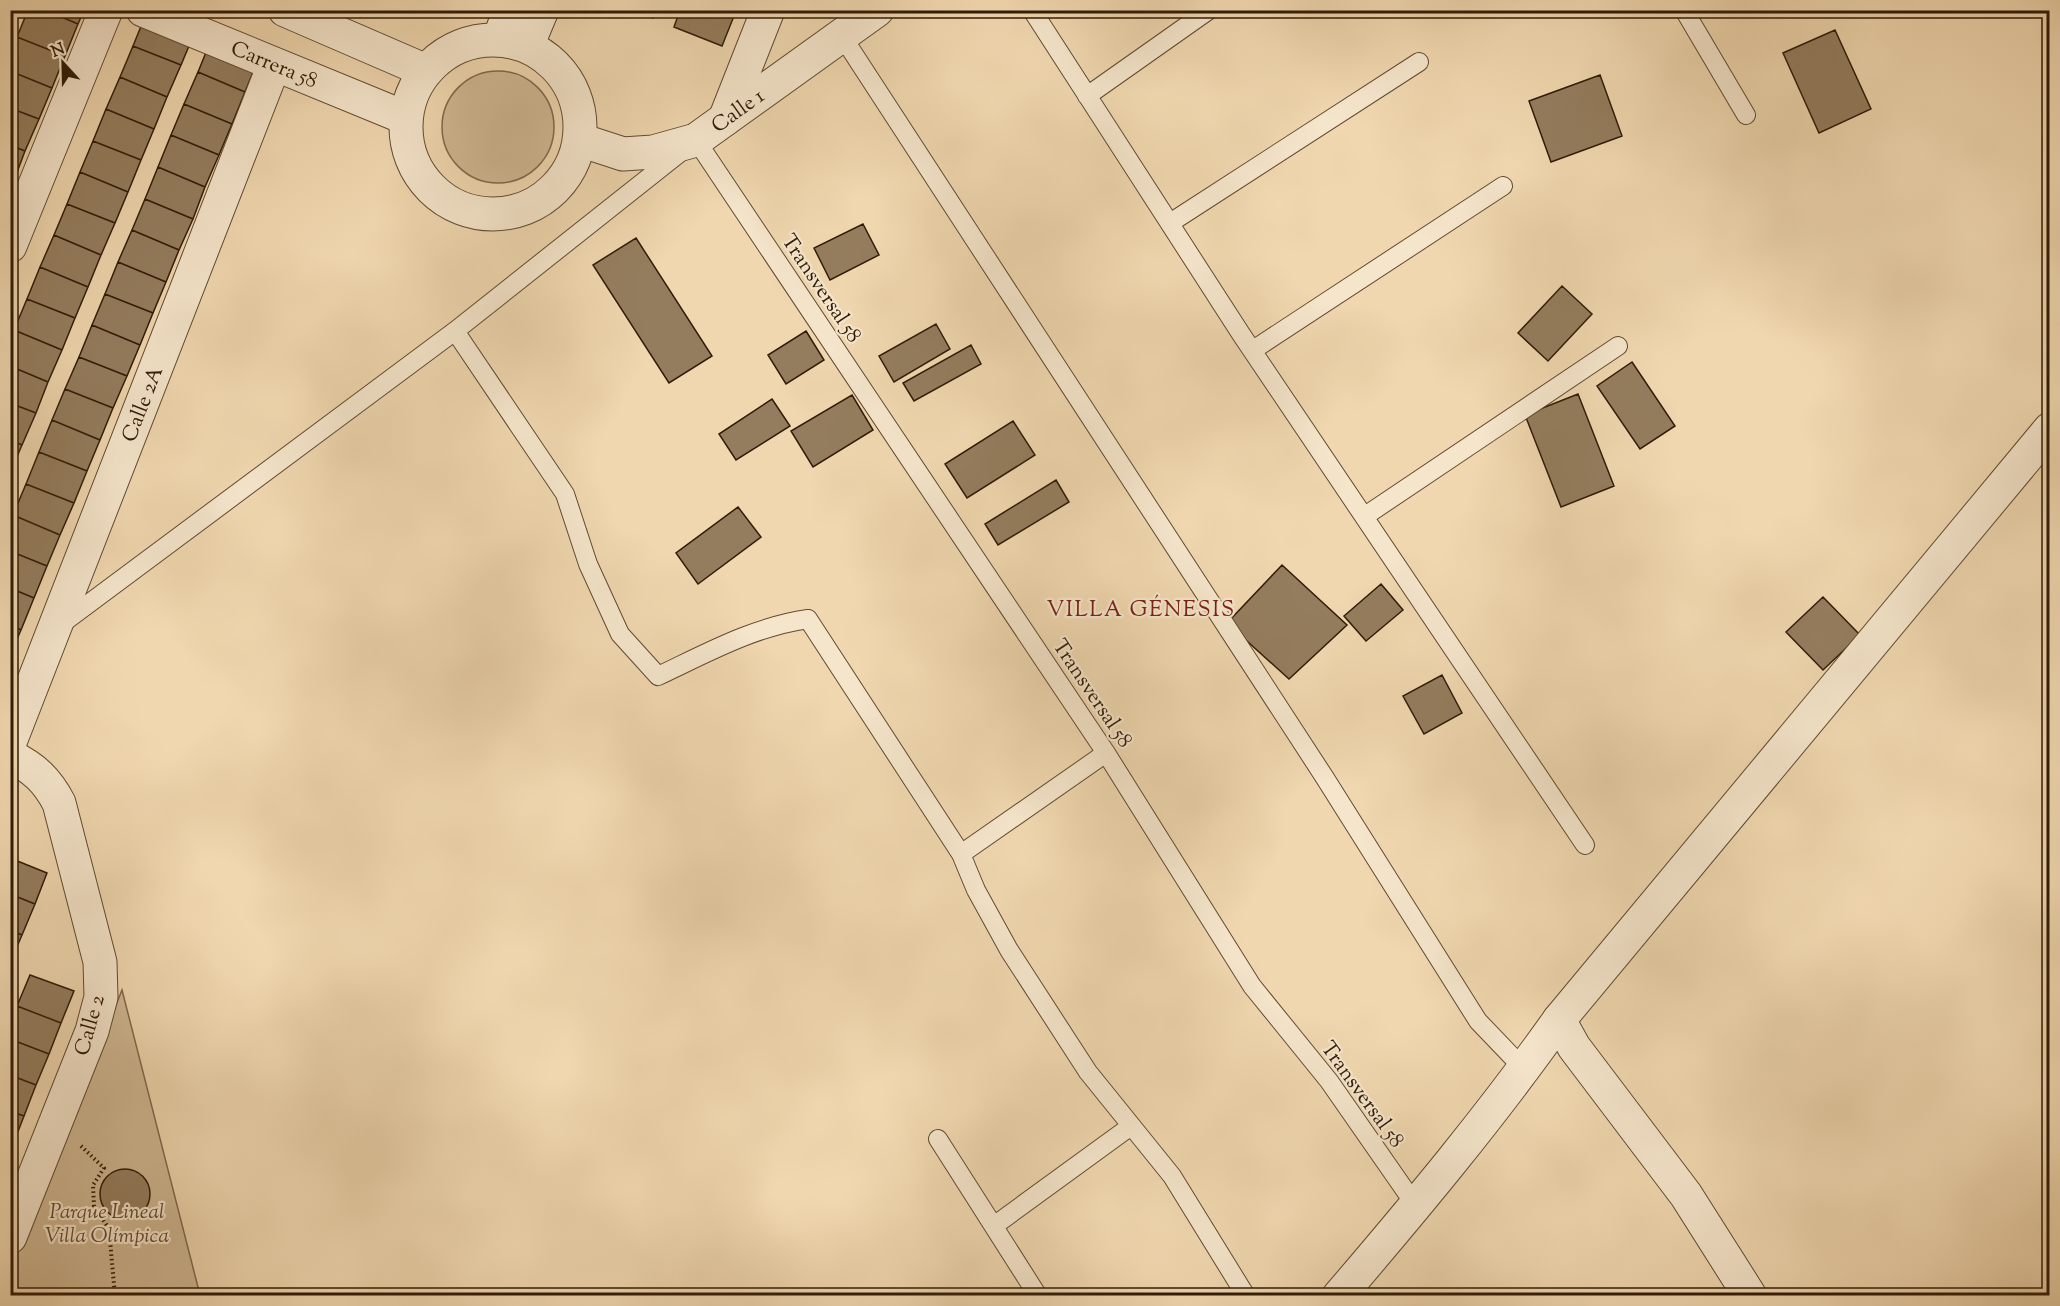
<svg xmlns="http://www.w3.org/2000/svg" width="2060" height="1306" font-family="'Sorts Mill Goudy',serif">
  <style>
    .green { fill: #cfb792; stroke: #80694c; stroke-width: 1.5 }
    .building { fill: #947d5e; stroke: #301b07; stroke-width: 1.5 }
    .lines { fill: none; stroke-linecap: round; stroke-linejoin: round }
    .service-casing { stroke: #604a31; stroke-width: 20 }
    .minor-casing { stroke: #604a31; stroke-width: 35 }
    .path { stroke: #301b07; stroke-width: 4; stroke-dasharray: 1.5 3; stroke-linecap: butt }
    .service { stroke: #f5e5cb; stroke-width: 18 }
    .minor { stroke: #f5e5cb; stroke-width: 33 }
    .labels { text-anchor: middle; stroke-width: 4.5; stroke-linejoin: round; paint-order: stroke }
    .street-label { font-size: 21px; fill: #301b07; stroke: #f5e5cb }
    .park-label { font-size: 21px; font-style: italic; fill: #604a31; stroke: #f5e5cb }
    .neighbourhood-label { font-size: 22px; letter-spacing: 1.5px; fill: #7a1f14; stroke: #f5e5cb }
  </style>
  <rect width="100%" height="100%" fill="#f0d7af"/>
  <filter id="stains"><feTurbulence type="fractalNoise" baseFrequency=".00333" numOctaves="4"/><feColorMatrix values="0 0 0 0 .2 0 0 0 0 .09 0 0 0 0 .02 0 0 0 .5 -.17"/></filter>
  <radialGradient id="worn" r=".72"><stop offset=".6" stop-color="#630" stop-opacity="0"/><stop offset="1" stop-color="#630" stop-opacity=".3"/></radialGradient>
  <!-- green -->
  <path class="green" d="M442 127a56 56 0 1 1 112 0a56 56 0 1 1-112 0Z
    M122,990L200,1295H11L10,1270Z"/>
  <!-- building -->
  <path class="building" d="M28,10H45L78,24L65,56L17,37Z
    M45,10H84L78,24Z
    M633,10H656L653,18Z
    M680,10H721L734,16L722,46L674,27Z
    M146,14L194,34L181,65L133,46Z
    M1835,30L1871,109L1819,133L1783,53Z
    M17,37L65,56L52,88L10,71V53Z
    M211,40L258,60L245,92L198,72Z
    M133,46L181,65L167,97L120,77Z
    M10,71L52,88L39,119L10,108Z
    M198,72L245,92L232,124L184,104Z
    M1600,75L1622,136L1551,162L1529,101Z
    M120,77L167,97L154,129L106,109Z
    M184,104L232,124L219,155L171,135Z
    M10,108L39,119L25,151L10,145Z
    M106,109L154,129L141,160L93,141Z
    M171,135L219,155L205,187L158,167Z
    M93,141L141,160L128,192L80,172Z
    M10,145L25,151L13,183L10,182Z
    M158,167L205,187L193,219L145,199Z
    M80,172L128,192L115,223L67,204Z
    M145,199L193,219L179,250L132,230Z
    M67,204L115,223L101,255L54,235Z
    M863,224L879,255L830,280L814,248Z
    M132,230L179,250L166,282L118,262Z
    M54,235L101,255L88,287L40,267Z
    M636,238L712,356L669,383L593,265Z
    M118,262L166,282L153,313L105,294Z
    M40,267L88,287L75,318L27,299Z
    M1562,286L1592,314L1548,361L1518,333Z
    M105,294L153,313L140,345L92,325Z
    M27,299L75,318L62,350L14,330Z
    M936,324L950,349L894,382L879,356Z
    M92,325L140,345L127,376L79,357Z
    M14,330L62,350L48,382L10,366V339Z
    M806,331L824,360L786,384L768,355Z
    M971,345L981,364L914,401L903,383Z
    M79,357L127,376L113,408L65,389Z
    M1632,362L1675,426L1640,449L1597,386Z
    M10,366L48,382L36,413L10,403Z
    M65,389L113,408L100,440L52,420Z
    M1578,394L1614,486L1561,507L1525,415Z
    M852,395L873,430L813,467L791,431Z
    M772,399L790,426L736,460L719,434Z
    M10,403L36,413L22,445L10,440Z
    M52,420L100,440L87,471L39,452Z
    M1013,421L1035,455L967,498L945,464Z
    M10,440L22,445L10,473Z
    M39,452L87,471L74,503L26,484Z
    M1056,480L1069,502L998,545L985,524Z
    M26,484L74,503L60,535L13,515Z
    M738,507L761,537L698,584L676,553Z
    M13,515L60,535L47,566L10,551Z
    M10,551L47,566L34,598L10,588Z
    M1282,565L1347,625L1289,679L1227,623Z
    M1381,584L1403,610L1366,641L1344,616Z
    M10,588L34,598L21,630L10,625Z
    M1823,597L1860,635L1823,670L1786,632Z
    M10,625L21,630L10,655Z
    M1442,675L1462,713L1424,734L1403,696Z
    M10,858L47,873L35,904L10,894Z
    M10,894L35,904L22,935L10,930Z
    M10,930L22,935L10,963Z
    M30,975L74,991L61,1023L17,1006Z
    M17,1006L61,1023L49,1054L10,1039V1022Z
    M10,1039L49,1054L36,1085L10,1075Z
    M10,1075L36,1085L24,1116L10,1111Z
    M10,1111L24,1116L12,1147H10Z
    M100 1194a25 25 0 1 1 50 0a25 25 0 1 1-50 0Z"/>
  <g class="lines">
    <defs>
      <path id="service" d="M1032,10L1241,334L1585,845
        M1684,10L1746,115
        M842,36L1325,778L1478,1021L1524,1069
        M1087,96L1209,10
        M1170,223L1419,62
        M455,331L565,494L588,564L620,634L658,676C707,653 753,627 808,619L961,854L976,890L1009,950L1088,1072L1172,1176L1246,1296
        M1253,350L1503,186
        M1365,516L1618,346
        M60,625L455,331L696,140L1106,753L1252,986L1329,1081L1416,1206
        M961,854L1106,753
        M938,1139L1038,1296
        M995,1225L1131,1126"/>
      <g id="minor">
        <path id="s1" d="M143,10L406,118"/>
        <path d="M285,10L426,71"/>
        <path d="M499,39L510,10"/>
        <circle cx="493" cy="127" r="87"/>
        <path d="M527,46L542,10"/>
        <path d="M725,119L768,10"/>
        <path id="s2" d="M580,140L623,154L653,152L696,140L877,10"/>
        <path d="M10,246L106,10"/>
        <path id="s3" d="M10,742L274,65"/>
        <path d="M10,756C34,768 47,780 59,803L100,962L101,997L92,1031L10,1237"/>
        <path d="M1559,1020L1574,1047L1686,1195L1750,1296"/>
        <path d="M1339,1296C1416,1206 1491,1116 1559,1020L2050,429"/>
      </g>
    </defs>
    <!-- service casing -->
    <use href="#service" class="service-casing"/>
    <!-- minor casing -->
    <use href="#minor" class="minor-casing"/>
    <!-- path -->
    <path class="path" d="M81,1146L104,1168L93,1185L94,1206L109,1229L115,1296"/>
    <!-- service -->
    <use href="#service" class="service"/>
    <!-- minor -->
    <use href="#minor" class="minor"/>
  </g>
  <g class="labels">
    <!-- street labels -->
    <g class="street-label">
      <text dy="7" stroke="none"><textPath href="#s1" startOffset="142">Carrera 58</textPath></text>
      <text dy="7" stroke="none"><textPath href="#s2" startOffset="171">Calle 1</textPath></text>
      <text transform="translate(822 288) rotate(56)" y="7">Transversal 58</text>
      <text dy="7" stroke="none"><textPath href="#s3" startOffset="363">Calle 2A</textPath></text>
      <text transform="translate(1093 693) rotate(56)" y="7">Transversal 58</text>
      <text transform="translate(89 1025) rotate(-74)" y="7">Calle 2</text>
      <text transform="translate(1363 1094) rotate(54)" y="7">Transversal 58</text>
    </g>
    <!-- park labels -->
    <g class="park-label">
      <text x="107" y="1218">Parque Lineal<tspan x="107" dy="24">Villa Olímpica</tspan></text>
    </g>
    <!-- neighbourhood labels -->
    <g class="neighbourhood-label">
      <text x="1141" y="616">VILLA GÉNESIS</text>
    </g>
  </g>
  <!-- margin -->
  <rect width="2060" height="1306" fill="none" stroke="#f0d7af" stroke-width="36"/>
  <rect x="12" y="12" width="2036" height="1282" fill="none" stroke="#301b07" stroke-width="3"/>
  <rect x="18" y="18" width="2024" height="1270" fill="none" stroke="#301b07" stroke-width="1.5"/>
  <!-- north arrow -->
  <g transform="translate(63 63) rotate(338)" stroke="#f5e5cb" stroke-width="4.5" paint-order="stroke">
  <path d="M0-4.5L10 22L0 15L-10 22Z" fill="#301b07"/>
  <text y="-9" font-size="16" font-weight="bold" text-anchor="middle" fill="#301b07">N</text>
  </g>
  <rect width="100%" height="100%" filter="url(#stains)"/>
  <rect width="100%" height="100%" fill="url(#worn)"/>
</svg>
